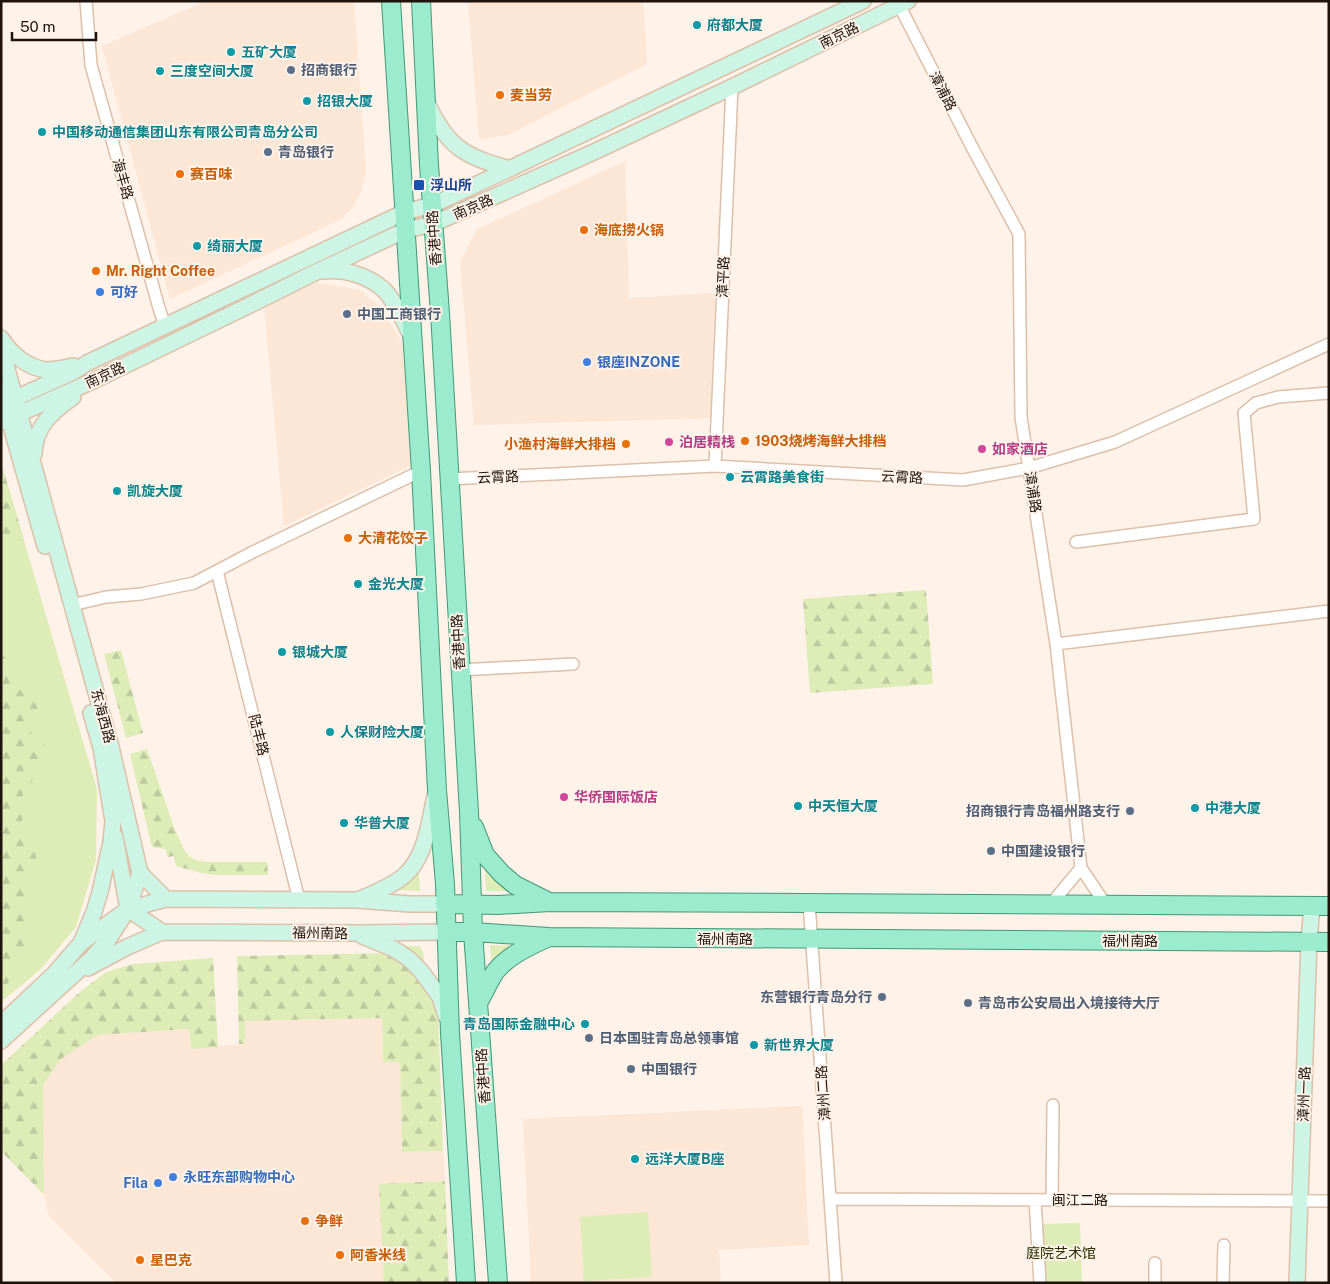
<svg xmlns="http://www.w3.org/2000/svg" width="1330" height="1284" font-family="'Public Sans','Noto Sans SC',sans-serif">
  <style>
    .built { fill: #fce6d5 }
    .green { fill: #deecb8 }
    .forest { fill: url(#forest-firs) }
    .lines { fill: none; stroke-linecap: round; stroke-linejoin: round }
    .street-casing { stroke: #dcc0a9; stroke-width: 14 }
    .secondary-casing { stroke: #dcc0a9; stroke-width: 18 }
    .primary-casing { stroke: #449775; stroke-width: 20 }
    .street { stroke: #fff; stroke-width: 11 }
    .secondary { stroke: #cdf5e6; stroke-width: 15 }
    .primary { stroke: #9bebce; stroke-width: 18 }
    .culture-dot { fill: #0f9aa8; stroke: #fef2e9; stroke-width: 2 }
    .service-dot { fill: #5c6f8a; stroke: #fef2e9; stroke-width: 2 }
    .food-dot { fill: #e8710a; stroke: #fef2e9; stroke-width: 2 }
    .transit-dot { fill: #1a4fb4; stroke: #fef2e9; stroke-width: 2 }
    .shop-dot { fill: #3f7fe0; stroke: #fef2e9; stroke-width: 2 }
    .hotel-dot { fill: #d1479c; stroke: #fef2e9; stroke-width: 2 }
    .labels { text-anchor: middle; stroke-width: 4; stroke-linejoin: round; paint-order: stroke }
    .culture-label { font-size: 14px; font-weight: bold; fill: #0d838f; stroke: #fef2e9; text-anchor: start }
    .street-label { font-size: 14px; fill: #1e140c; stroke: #fef2e9 }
    .service-label { font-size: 14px; font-weight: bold; fill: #4e5e75; stroke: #fef2e9; text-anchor: start }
    .food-label { font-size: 14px; font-weight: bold; fill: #c56008; stroke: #fef2e9; text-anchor: start }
    .transit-label { font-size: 14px; font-weight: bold; fill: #164399; stroke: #fef2e9; text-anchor: start }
    .shop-label { font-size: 14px; font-weight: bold; fill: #366cbe; stroke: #fef2e9; text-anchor: start }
    .hotel-label { font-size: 14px; font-weight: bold; fill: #b23c85; stroke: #fef2e9; text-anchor: start }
    .park-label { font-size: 14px; fill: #283101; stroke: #fef2e9 }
  </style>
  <defs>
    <pattern id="forest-firs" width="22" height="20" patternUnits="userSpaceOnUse" patternTransform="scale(1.25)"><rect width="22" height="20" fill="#deecb8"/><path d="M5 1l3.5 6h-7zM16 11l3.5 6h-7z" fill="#beca9d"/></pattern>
  </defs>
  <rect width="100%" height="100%" fill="#fef2e9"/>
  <!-- built -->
  <path class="built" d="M206,1H354L366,172L361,192L352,209L340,220L170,299L102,46Z
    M468,1H643L647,64L508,135L479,139Z
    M625,161L629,298L715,293L710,418L474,425L460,262L476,230Z
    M315,283L358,289L379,305L402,342L412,465L284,526L264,306Z
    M382,1018L383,1062H400L402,1152L443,1151L445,1181L380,1184L384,1283H116L49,1216L44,1195L43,1085L61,1059L98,1035L189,1029L191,1049L245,1044V1021Z
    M802,1106L809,1245L719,1250L721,1283H531L523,1119Z"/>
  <!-- green -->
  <path class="green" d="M1,462L97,789L96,860L76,927L40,970L1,1002Z
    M418,860L420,891L383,889Z
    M485,868L511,891H486Z
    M490,945L518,946L492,969Z
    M404,946H420L423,952L425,966Z
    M648,1212L652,1277L584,1281L580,1217Z
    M1080,1223L1082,1283H1042L1040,1224Z"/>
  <!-- forest -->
  <path class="forest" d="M1,462L24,539L1,546Z
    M926,590L933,684L810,693L803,599Z
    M121,650L143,733L126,738L104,654Z
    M1,653C11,665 15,668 12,684L38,703V716L30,729L33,738H47L39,764L31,783L23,789L22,826L25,838L33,840C36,850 37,858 34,869L27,871L29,904L25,918L28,937L4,993L1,997Z
    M147,749L174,827L183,848L189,856L196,860L207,862H267L268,875H217L201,873L176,866L174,856L168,857L165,849L153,847L151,844L130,754Z
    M390,953L413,972L438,1010L443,1151L402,1152L400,1062H383L382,1018L245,1021V1044H239L237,956Z
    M213,958L218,1047L191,1049L189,1029L98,1035L61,1059L43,1085L44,1195L1,1151V1065L81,991L106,972L133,964Z
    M445,1181L449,1283H384L379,1184Z"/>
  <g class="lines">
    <defs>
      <path id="street" d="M86,1L91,65L159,308L165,326
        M899,5L973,149L1019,234L1021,417L1056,644L1081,868L1051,904
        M715,466L732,87
        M450,479L715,466L963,480L1029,468L1115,442L1329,344
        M1076,542L1254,519L1244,413L1256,403L1278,397L1329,393
        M217,571L299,900
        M72,605L106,597L141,594L194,583L253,552L421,471
        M1056,644L1329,611
        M460,670L573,664
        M1081,868L1106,905
        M809,903L836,1283
        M831,1199L1329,1201
        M1035,1200L1040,1283
        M1052,1200L1053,1105
        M1155,1283V1263
        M1223,1283L1224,1245"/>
      <path id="secondary" d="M427,103C448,148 464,156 510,169
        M324,271C345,269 367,275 383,289C395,300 404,323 412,337
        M1,338C10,353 28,368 46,370C55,370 64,368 73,366
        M1,347L111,747L140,873L128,909L108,940L92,958L1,1041
        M1,391L45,546
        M1,409L16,398L73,372L87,363L405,212L432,205L467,189L863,1
        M1,422L95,380L250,305L318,271L406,230L433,224L596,151L732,87L908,1
        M34,454C35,426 51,413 73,397
        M115,837L128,909L162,932L356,933L447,932
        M140,873L166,899
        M360,899C375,893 392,886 405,875C426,856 429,822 435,796
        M362,936L394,949L409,959L421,971L440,997L446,1016
        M81,943L128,909L166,899L357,900L410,904H445
        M88,968L127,947L162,932
        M1,1024L54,974L81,943L94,912L100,892L111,842L113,821L101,748L91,713
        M1297,1283L1309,941L1312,905"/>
      <path id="primary" d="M391,1L421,471L437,790L445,884L450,1033L466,1283
        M421,1L429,165L440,313L469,812L473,932L498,1283
        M474,827L485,855L502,874L515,885L547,901
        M445,904L498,905L550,902L809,903L1329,906
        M447,932H473L549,937L1329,942
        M478,1003C484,993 489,981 495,972C508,955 530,946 549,937"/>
    </defs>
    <!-- street casing -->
    <use href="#street" class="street-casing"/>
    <!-- secondary casing -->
    <use href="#secondary" class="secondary-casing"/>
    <!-- primary casing -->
    <use href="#primary" class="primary-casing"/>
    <!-- street -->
    <use href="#street" class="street"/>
    <!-- secondary -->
    <use href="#secondary" class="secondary"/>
    <!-- primary -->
    <use href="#primary" class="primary"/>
  </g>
  <!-- markers -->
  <g class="culture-dot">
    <circle cx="697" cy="25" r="5"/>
    <circle cx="231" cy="52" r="5"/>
    <circle cx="160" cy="71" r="5"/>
    <circle cx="307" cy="101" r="5"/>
    <circle cx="42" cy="132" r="5"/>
    <circle cx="197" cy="246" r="5"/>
    <circle cx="730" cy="477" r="5"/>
    <circle cx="117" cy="491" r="5"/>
    <circle cx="358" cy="584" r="5"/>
    <circle cx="282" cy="652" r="5"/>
    <circle cx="330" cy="732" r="5"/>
    <circle cx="798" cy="806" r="5"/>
    <circle cx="1195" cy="808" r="5"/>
    <circle cx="344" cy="823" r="5"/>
    <circle cx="585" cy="1024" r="5"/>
    <circle cx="754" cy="1045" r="5"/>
    <circle cx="635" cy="1159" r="5"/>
  </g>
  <g class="service-dot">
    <circle cx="291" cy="70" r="5"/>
    <circle cx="268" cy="152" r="5"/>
    <circle cx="347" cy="314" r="5"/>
    <circle cx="1130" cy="811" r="5"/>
    <circle cx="991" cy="851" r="5"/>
    <circle cx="882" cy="997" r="5"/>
    <circle cx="968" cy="1003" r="5"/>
    <circle cx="589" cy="1038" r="5"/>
    <circle cx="631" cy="1069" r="5"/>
  </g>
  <g class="food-dot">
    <circle cx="500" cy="95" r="5"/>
    <circle cx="180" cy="174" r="5"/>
    <circle cx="584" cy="230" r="5"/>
    <circle cx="96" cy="271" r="5"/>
    <circle cx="745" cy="441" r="5"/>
    <circle cx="626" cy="444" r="5"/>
    <circle cx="348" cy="538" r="5"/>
    <circle cx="305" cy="1221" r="5"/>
    <circle cx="340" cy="1255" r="5"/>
    <circle cx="140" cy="1260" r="5"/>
  </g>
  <rect class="transit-dot" x="413" y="179" width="12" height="12" rx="2.5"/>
  <g class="shop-dot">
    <circle cx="100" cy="292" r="5"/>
    <circle cx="587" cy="362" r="5"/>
    <circle cx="173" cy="1177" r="5"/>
    <circle cx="158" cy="1183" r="5"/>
  </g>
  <g class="hotel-dot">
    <circle cx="669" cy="442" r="5"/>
    <circle cx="982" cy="449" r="5"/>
    <circle cx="564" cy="797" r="5"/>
  </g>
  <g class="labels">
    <!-- culture labels -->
    <g class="culture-label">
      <text x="707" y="30">府都大厦</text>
      <text x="241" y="57">五矿大厦</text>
      <text x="170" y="76">三度空间大厦</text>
      <text x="317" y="106">招银大厦</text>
      <text x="52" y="137">中国移动通信集团山东有限公司青岛分公司</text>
      <text x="207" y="251">绮丽大厦</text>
      <text x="740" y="482">云霄路美食街</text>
      <text x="127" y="496">凯旋大厦</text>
      <text x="368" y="589">金光大厦</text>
      <text x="292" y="657">银城大厦</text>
      <text x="340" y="737">人保财险大厦</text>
      <text x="808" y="811">中天恒大厦</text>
      <text x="1205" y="813">中港大厦</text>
      <text x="354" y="828">华普大厦</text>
      <text x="575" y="1029" text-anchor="end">青岛国际金融中心</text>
      <text x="764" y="1050">新世界大厦</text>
      <text x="645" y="1164">远洋大厦B座</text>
    </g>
    <!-- street labels -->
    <g class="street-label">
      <text transform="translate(839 35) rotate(-26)" y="5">南京路</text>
      <text transform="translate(943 91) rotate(63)" y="5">漳浦路</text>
      <text transform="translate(123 179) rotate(74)" y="5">海丰路</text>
      <text transform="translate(473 207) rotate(-24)" y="5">南京路</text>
      <text transform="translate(434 238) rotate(-94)" y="5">香港中路</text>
      <text transform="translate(723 277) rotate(-87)" y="5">漳平路</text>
      <text transform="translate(105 375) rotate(-25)" y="5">南京路</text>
      <text transform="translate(498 477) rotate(-3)" y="5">云霄路</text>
      <text transform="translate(902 477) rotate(3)" y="5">云霄路</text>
      <text transform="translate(1033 492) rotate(81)" y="5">漳浦路</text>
      <text transform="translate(458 642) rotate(-93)" y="5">香港中路</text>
      <text transform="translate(103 716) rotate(75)" y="5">东海西路</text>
      <text transform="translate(259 735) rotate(76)" y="5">陆丰路</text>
      <text transform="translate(320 933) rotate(1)" y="5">福州南路</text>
      <text x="725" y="944">福州南路</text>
      <text x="1130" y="946">福州南路</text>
      <text transform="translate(483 1076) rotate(-94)" y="5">香港中路</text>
      <text transform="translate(823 1093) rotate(-94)" y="5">漳州二路</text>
      <text transform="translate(1304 1094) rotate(-88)" y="5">漳州一路</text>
      <text x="1080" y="1205">闽江二路</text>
    </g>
    <!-- service labels -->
    <g class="service-label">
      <text x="301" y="75">招商银行</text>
      <text x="278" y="157">青岛银行</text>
      <text x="357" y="319">中国工商银行</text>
      <text x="1120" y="816" text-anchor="end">招商银行青岛福州路支行</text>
      <text x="1001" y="856">中国建设银行</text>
      <text x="872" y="1002" text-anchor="end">东营银行青岛分行</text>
      <text x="978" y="1008">青岛市公安局出入境接待大厅</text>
      <text x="599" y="1043">日本国驻青岛总领事馆</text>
      <text x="641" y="1074">中国银行</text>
    </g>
    <!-- food labels -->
    <g class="food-label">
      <text x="510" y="100">麦当劳</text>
      <text x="190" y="179">赛百味</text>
      <text x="594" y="235">海底捞火锅</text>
      <text x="106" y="276">Mr. Right Coffee</text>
      <text x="755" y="446">1903烧烤海鲜大排档</text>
      <text x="616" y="449" text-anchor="end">小渔村海鲜大排档</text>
      <text x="358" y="543">大清花饺子</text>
      <text x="315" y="1226">争鲜</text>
      <text x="350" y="1260">阿香米线</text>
      <text x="150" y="1265">星巴克</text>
    </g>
    <!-- transit labels -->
    <g class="transit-label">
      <text x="430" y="190">浮山所</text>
    </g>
    <!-- shop labels -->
    <g class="shop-label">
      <text x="110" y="297">可好</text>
      <text x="597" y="367">银座INZONE</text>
      <text x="183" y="1182">永旺东部购物中心</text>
      <text x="148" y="1188" text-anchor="end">Fila</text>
    </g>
    <!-- hotel labels -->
    <g class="hotel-label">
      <text x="679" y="447">泊居精栈</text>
      <text x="992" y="454">如家酒店</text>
      <text x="574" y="802">华侨国际饭店</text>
    </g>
    <!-- park labels -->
    <g class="park-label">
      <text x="1061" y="1258">庭院艺术馆</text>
    </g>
  </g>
  <!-- border -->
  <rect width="1330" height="1284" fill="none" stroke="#1e140c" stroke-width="5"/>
  <!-- scale -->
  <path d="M12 32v8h84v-8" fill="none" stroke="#1e140c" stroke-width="2.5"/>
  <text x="20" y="32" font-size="15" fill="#1e140c" stroke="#fef2e9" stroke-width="4" paint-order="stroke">50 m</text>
</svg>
